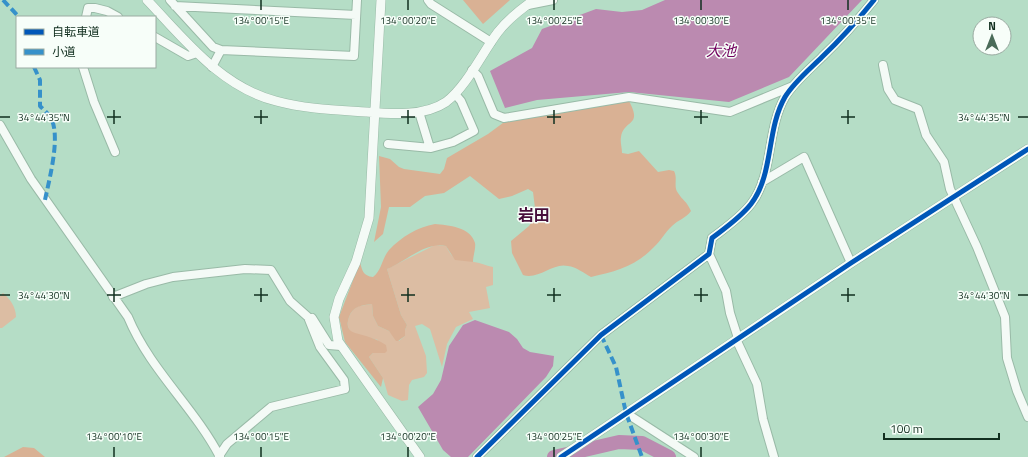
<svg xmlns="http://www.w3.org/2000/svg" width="1028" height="457" font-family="'Titillium Web','Noto Sans JP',sans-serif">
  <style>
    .green { fill: #dcbda3 }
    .forest { fill: #d9b194 }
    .water { fill: #bb8ab0 }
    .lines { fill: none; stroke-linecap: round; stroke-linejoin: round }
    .river { stroke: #bb8ab0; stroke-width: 14 }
    .minor-casing { stroke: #99baa7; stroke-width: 10 }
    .tertiary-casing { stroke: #99baa7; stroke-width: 10 }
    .minor { stroke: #f4faf6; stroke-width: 8 }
    .tertiary { stroke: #f4faf6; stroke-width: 9 }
    .quiet { stroke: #3691ca; stroke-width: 4; stroke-dasharray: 8 4; stroke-linecap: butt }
    .cycleway-casing { stroke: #f7fef9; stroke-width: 8 }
    .cycleway { stroke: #0057b8; stroke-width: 5 }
    .ticks { fill: none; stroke: #112f1f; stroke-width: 1.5 }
    .labels { text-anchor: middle; stroke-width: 3; stroke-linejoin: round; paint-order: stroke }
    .water-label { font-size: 15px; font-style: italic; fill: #73005f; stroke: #f7fef9 }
    .quarter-label { font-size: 16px; font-weight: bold; fill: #470f3b; stroke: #f7fef9 }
    .ticks-label { font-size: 10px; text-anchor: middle; fill: #112f1f; stroke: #f7fef9; stroke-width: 3; stroke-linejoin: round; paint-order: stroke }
  </style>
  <rect width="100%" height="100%" fill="#b5ddc6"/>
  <!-- green -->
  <path class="green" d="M435,245L446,246C455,264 458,258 474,262C481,263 487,266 493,267V285L486,287L490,308L469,312L473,319L456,327L447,344L442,367L430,329L422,324L415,326L426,356L427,373L424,377L412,380L409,385L408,400L402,401L388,395L383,378L369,357L373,353L378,340C370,337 360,337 353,333C343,328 349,311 357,307C361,305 368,305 372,304L373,316L378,326L389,331L399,341L405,336V330L407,325L401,315L387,269Z
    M3,293C10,299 16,307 16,317L2,328H0V296Z"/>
  <!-- forest -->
  <path class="forest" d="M463,0H510L483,24Z
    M629,101C643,127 624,119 621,137C620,142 622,148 622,153L628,154L639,151L658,172L669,170L674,171C678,178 673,187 678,193C683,201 686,200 691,211C686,218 678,220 672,226C665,232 661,241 654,247C635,267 616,271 591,277C584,273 576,267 568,266C553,262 539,280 523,275L512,253L511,241L529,226L536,216L533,192L528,189L512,196L499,199L470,176L444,193L425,196L410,207H389L383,234L374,242L381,207L379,156L390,159L399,167L404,169L440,174L444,169L447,158L488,134L507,120Z
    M435,224C448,225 471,227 475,243C476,248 473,256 473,262L455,260L446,246C426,241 405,262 387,269L401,315L407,325L405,330V336L398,341H396L389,331L378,326L373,316L372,304C362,305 353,306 349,317C344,333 354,332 366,336C373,338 380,341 386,345L387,351L385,353H373L369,357L383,378L381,387L345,342L339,317L360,262C362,270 363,276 373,277C382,270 382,258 389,250C401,237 418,227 435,224Z
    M23,447L34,448L45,457H4Z"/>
  <!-- water -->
  <path class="water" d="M665,0H862L789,77L729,102L629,92L537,100L505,108L490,71L532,48L542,29L596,9L622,12L642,10Z
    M475,320L509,332L517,339L523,348L530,352L554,356L553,366L546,377L468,457H451L443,450L418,407L433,394L441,380L449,346L463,325Z"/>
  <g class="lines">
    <!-- river -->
    <path class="river" d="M554,457L619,442L642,443L669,457"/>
    <defs>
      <path id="minor" d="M170,0L213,47L221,50L354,56L357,0
        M428,0L431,4L491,42
        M528,5L553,0
        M175,6L356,15
        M86,17L88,8H95L107,11L118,17
        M155,37L188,56L197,53
        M883,65L888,89L895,100L918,109L926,135L944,162L950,189L977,247L1005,317L1007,358L1017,391L1028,417
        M83,67L94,102L115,152
        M212,67L221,50
        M472,70L478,76L494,114L504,118L629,97L730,112L793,86
        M419,112L430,148
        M0,125L31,179L128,317C150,370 194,407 220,457
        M388,144L431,148L453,142L474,131L461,101L455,94
        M762,182L804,157L851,263
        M709,254L726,291L730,313L738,338
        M113,297L146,284L173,277L245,269L271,270L290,301L308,317L320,347L344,380L345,389L271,407L227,444L219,456
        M312,318L329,345L341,346
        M736,339L757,384L763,419L774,457
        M626,413L694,457
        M477,457L601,335L709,254L712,238C725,228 740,218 751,204C774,174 766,130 785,97C794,82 810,69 822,57C841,39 858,20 874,0"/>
      <path id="tertiary" d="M147,0C184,39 221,87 276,101C305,109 336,110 366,112C390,114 424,117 446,102C467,86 482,53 498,32C508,19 521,9 534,0
        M381,0L369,218L356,262L339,299L334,317L338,341L420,457
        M561,457L851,263L1028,149"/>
    </defs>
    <!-- minor casing -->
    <use href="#minor" class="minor-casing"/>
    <!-- tertiary casing -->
    <use href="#tertiary" class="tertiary-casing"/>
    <!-- minor -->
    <use href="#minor" class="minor"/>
    <!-- tertiary -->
    <use href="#tertiary" class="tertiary"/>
    <!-- quiet -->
    <path class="quiet" d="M3,0L19,17
      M34,67L40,80V106C44,110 48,113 51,118C61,137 49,180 45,200
      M601,335L616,367L626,413L642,457"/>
    <defs>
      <path id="cycleway" d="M477,457L601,335L709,254L712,238C725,228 740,218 751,204C774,174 766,130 785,97C794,82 810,69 822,57C841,39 858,20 874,0
        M561,457L851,263L1028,149"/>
    </defs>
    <!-- cycleway casing -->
    <use href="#cycleway" class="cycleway-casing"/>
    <!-- cycleway -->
    <use href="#cycleway" class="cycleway"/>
  </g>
  <!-- ticks -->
  <path class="ticks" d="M261,0V10M408,0V10M554,0V10M701,0V10M848,0V10M114,110V124M261,110V124M408,110V124M554,110V124M701,110V124M848,110V124M0,117H10M107,117H121M254,117H268M401,117H415M547,117H561M694,117H708M841,117H855M1018,117H1028M114,288V302M261,288V302M408,288V302M554,288V302M701,288V302M848,288V302M0,295H10M107,295H121M254,295H268M401,295H415M547,295H561M694,295H708M841,295H855M1018,295H1028M114,447V457M261,447V457M408,447V457M554,447V457M701,447V457"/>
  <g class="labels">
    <!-- water labels -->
    <g class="water-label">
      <text x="721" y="56">大池</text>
    </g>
    <!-- quarter labels -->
    <g class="quarter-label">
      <text x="534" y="221">岩田</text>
    </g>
  </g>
  <g class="ticks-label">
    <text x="261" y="24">134°00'15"E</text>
    <text x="408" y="24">134°00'20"E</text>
    <text x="554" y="24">134°00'25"E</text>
    <text x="701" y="24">134°00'30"E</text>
    <text x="848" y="24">134°00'35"E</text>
    <text x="44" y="121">34°44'35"N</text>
    <text x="984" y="121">34°44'35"N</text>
    <text x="44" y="299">34°44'30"N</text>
    <text x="984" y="299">34°44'30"N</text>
    <text x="114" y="440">134°00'10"E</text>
    <text x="261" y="440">134°00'15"E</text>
    <text x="408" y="440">134°00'20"E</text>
    <text x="554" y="440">134°00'25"E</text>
    <text x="701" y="440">134°00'30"E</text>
  </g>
  <!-- legend -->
  <rect x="16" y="16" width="140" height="52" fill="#f7fef9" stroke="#9baba2"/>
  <rect x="24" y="29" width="20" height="6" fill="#0057b8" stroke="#9baba2"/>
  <text x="52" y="36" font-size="12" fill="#112f1f">自転車道</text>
  <rect x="24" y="49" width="20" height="6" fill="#3691ca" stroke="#9baba2"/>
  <text x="52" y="56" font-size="12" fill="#112f1f">小道</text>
  <!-- north arrow -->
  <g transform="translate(992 36)"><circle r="19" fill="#f7fef9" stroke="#9baba2"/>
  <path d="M0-3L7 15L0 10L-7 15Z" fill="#4a6c59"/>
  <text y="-6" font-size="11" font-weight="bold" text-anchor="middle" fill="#112f1f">N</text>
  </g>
  <!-- scale -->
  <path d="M884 433v6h115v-6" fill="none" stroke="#112f1f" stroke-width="2"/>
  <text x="890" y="433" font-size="12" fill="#112f1f" stroke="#f7fef9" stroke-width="3" paint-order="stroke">100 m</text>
</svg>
